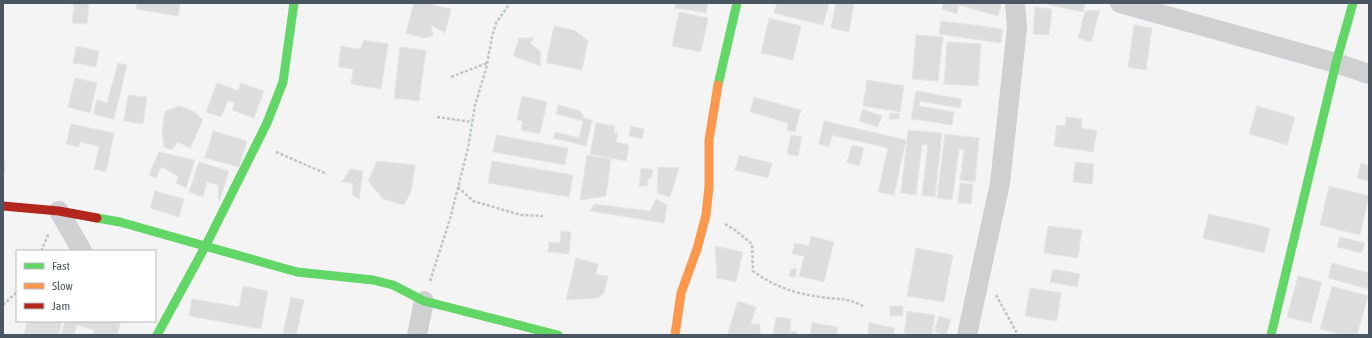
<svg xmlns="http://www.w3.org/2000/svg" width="1372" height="338" font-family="'Asap Condensed',sans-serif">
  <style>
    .building { fill: #ddddde; stroke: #e5e6e7 }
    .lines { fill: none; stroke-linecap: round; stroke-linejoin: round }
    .path { stroke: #bcc7c4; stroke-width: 2.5; stroke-dasharray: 3 2; stroke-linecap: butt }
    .street { stroke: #ced0d2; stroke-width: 20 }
    .fast { stroke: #63d668; stroke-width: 9 }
    .slow { stroke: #ff974d; stroke-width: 9 }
    .jam { stroke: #b3261e; stroke-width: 9 }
  </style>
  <rect width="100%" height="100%" fill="#f4f4f4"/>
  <!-- building -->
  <path class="building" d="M68,3H89L87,24L72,23L74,5Z
    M137,3H180L178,16L136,9Z
    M414,3H433V5L451,9L445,33L431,25L433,36L423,38L406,33Z
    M676,3H708L706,13L675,8Z
    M777,3H829L823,25L774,13Z
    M836,3H854L849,32L831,28Z
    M943,3H1002L998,16L959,5L957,14L942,9Z
    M1050,3H1085L1083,12L1049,5Z
    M1035,7L1052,9L1049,35L1033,34Z
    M1100,10L1091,42L1078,38L1085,11Z
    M679,12L708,18L701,52L672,46Z
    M769,18L801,26L793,60L761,53Z
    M941,21L1003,29L1001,43L939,34Z
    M1134,25L1152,28L1146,70L1128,67Z
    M554,26L574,30L588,41L582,70L546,63Z
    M916,35L943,37L938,81L912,79Z
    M519,38H534L530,43L541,52L540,66L513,56Z
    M364,40L388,44L381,89L351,84L353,69L338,67L341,46L360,49Z
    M947,42L981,44L978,86L944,84Z
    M76,46L99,51L96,67L73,63Z
    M400,47L426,50L419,101L394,98Z
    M118,63L127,65L114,119L93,114L97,100L107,103Z
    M75,78L97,83L90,113L68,107Z
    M867,80L904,86L900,112L863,106Z
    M217,83L238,91L241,83L264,91L254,118L232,110L235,103L228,101L221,117L206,112Z
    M916,91L962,99L960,108L920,101L919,106L954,112L952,125L911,119Z
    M128,95L147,97L143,124L124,121Z
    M522,96L547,102L540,134L521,130L523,121L517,120Z
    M754,97L801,110L795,132L787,130L788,123L750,112Z
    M558,105L580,111L584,118L592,120L586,146L553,138L555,132L579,138L583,121L556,114Z
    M179,106L195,112L203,120L190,148L178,142L171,150L164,147L162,132L165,111Z
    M1257,106L1295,117L1287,145L1249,134Z
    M863,109L882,116L878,127L859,121Z
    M890,113L900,114L899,119H889Z
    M1066,117L1082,119L1081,128L1097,131L1093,152L1054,146L1057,125L1065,126Z
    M824,121L906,140L894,195L878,192L888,148L832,135L829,147L819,144Z
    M596,123L615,126L614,133H618L616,142L629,145L626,161L590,154Z
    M71,124L114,133L106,172L94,169L99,146L80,142L79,147L66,144Z
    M631,126L644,129L642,139L629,136Z
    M908,130L942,133L935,197L922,195L928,145L922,144L916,195L901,193Z
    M213,131L247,141L239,167L205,158Z
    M945,134L979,138L975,182L960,180L964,150L959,149L952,200L937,198Z
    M496,135L568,148L565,165L493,152Z
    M791,135L802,137L798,156L787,154Z
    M852,145L864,148L859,166L847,162Z
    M3,152L5,171H3Z
    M159,152L195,160L186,188L176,183L178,176L161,167L156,178L149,175Z
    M587,155L611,159L606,196L580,200Z
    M739,155L772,163L768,178L735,170Z
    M377,161L415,165L411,192L404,205L383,199L368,181Z
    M492,161L573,175L569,197L488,183Z
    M199,162L229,171L219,202L218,185L207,182L203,197L189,192Z
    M1075,162L1094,164L1092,184L1073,182Z
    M1361,163L1369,166V181L1357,178Z
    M658,167L679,168L670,197L657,193Z
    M641,168L653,170L651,179H648L647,186H639Z
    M350,169L363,171L359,199L352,194L353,183L342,182Z
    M960,183L973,184L971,204L958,203Z
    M1329,186L1369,196L1360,235L1320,225Z
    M155,191L184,199L179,217L150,208Z
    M656,199L667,205L664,223L590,211L594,204L650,211Z
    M1209,214L1270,228L1264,253L1203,238Z
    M1048,226L1082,230L1078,258L1044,253Z
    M561,231L571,232L569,254L548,252L549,242L560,243Z
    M811,236L834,242L824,282L799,276L804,256L792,254L795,243L809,246Z
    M1340,237L1365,243L1362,253L1337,247Z
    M715,246L743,252L736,282L717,278Z
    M916,248L953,255L944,302L907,296Z
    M576,258L598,264L596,274L608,276L604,293L598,298L566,300Z
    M1332,263L1369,273L1368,289L1328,278Z
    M791,269H797L795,277L789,276Z
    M1053,269L1080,274L1077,287L1050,282Z
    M1298,276L1322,282L1311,323L1287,317Z
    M243,286L268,291L261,329L189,316L192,299L239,307Z
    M1332,286L1368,296L1357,335H1342L1320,329Z
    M1030,288L1061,293L1057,321L1025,316Z
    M291,297L304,300L296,335L283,333Z
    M738,301L756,307L751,324H760V335H727Z
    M890,306H903V316H890Z
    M907,311L935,315L932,335H904Z
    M939,316L951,320L946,335L934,332Z
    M776,317L791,319L790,331L797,332V335H773Z
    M27,321L48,322L62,321L59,335L24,334Z
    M65,321H121L117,335H93L94,330L77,325L74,335H61Z
    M812,323L838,327L837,335H810Z
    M869,323L895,328L894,335H868Z"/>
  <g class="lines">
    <!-- path -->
    <path class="path" d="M451,77L487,63
      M437,117L472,122
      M276,152L327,174
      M458,187L473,201L521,215L543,216
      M725,224L735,230L752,244L753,271C773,286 796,294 821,297C840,300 845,297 863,306
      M41,251L49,233
      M430,281L450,219L468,148L475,105L486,69L492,37L496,23L510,3
      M996,295L1018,335
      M3,305L17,292"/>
    <!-- street -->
    <path class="street" d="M1120,3L1336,63L1369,74
      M59,211L82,251
      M417,335L424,301
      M967,335L1000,183L1017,28L1015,3"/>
    <!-- fast -->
    <path class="fast" d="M718,85L737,3
      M97,218L120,222L297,272L373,280L393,285L424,301L558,335
      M157,335L205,247L267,123L283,82L294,3
      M1271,335L1336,63L1353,3"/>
    <!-- slow -->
    <path class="slow" d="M675,335L681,293L697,249L706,215L709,186V140L718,85"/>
    <!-- jam -->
    <path class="jam" d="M3,206L59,211L97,218"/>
  </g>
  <!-- border -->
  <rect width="1372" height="338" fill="none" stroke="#4a5661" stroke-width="8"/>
  <!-- legend -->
  <rect x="16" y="250" width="140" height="72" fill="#ffffff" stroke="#b7bbc0"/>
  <rect x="24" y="263" width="20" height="6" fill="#63d668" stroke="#b7bbc0"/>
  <text x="52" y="270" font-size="12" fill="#4a5661">Fast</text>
  <rect x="24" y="283" width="20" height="6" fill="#ff974d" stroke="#b7bbc0"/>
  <text x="52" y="290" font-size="12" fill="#4a5661">Slow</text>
  <rect x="24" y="303" width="20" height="6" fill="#b3261e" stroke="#b7bbc0"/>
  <text x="52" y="310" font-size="12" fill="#4a5661">Jam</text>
</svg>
